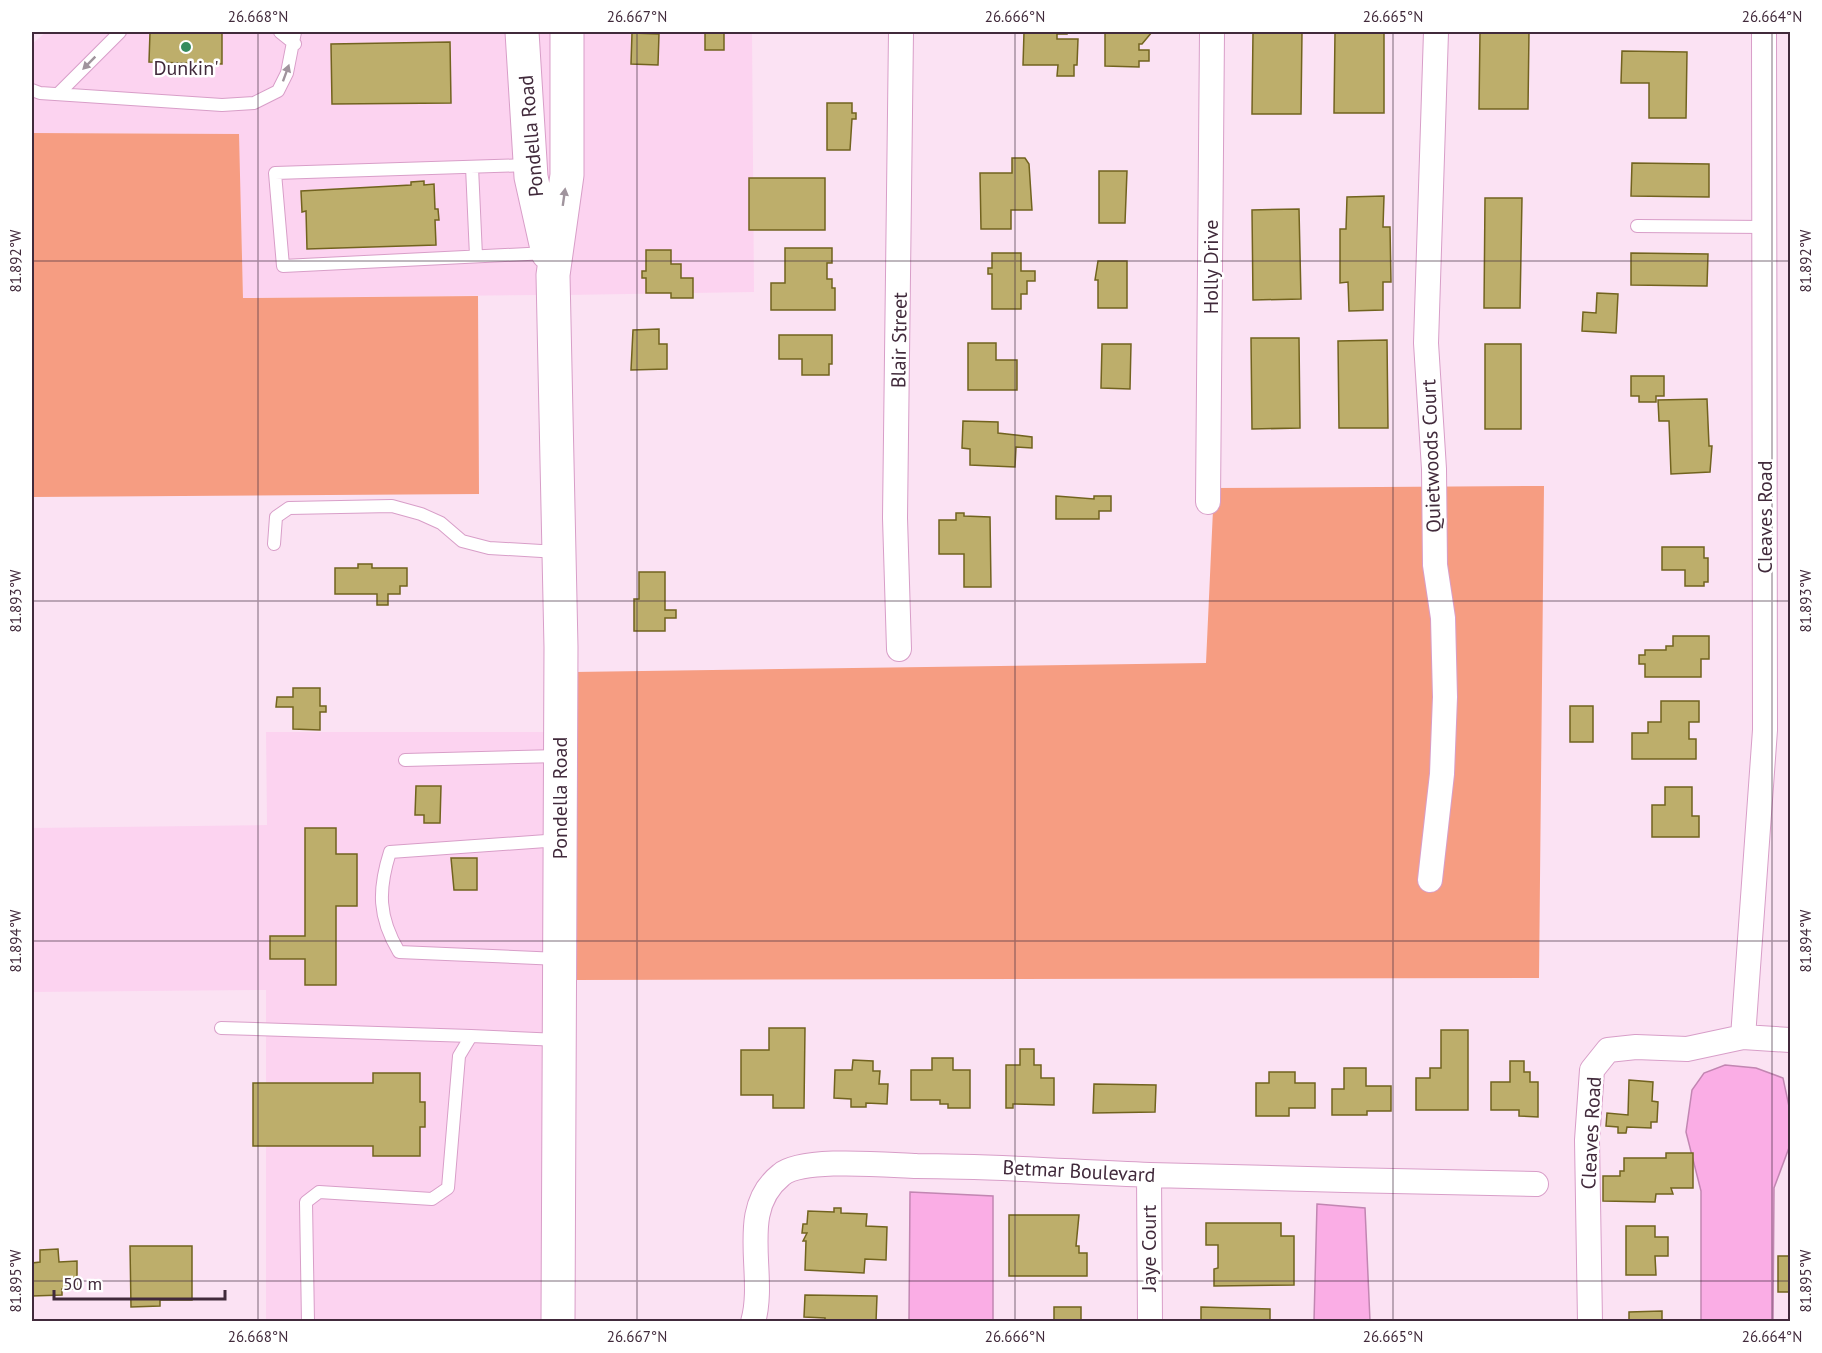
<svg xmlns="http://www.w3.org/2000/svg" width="1822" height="1353" font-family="'PT Sans',sans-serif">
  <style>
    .built { fill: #fcd3f0 }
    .forest { fill: #f69d82 }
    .water { fill: #faade5; stroke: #c286b2; stroke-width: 1.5 }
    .building { fill: #bdae6b; stroke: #72631f; stroke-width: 1.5 }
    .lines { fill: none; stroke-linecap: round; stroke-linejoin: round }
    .service-casing { stroke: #d89ec8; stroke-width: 14 }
    .minor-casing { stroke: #d89ec8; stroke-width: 26 }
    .secondary-casing { stroke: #d89ec8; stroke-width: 35 }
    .service { stroke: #fff; stroke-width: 12 }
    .minor { stroke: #fff; stroke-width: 24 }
    .secondary { stroke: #fff; stroke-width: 33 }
    .oneway { fill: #a0949d }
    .ticks { fill: none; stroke: #412a3b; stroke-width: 1.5; stroke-opacity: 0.45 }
    .poi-dot { fill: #368b5e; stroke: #fff; stroke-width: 2 }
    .labels { text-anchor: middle; stroke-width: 5; stroke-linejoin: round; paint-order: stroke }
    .poi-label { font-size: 20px; fill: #412a3b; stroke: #fff }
    .street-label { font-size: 20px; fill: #412a3b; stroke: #fff }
    .neatline { fill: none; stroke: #412a3b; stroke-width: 2 }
    .ticks-label { font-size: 15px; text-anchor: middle; fill: #412a3b }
  </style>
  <rect width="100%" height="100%" fill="#fbe2f3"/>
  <!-- built -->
  <path class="built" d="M46,32H509L518,177L539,276L540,295L243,298L238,134L32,133V44Z
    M536,32H554L553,174L550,199L545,175Z
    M581,32H752L754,292L566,295Z
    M266,732H547L545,1321H266V990L32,992V828L267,825Z"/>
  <!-- forest -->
  <path class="forest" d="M32,133L239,134L243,298L478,296L479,494L32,497Z
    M1544,486L1539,978L573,980L574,672L1206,663L1214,488Z"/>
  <!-- water -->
  <path class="water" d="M1725,1065L1756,1068L1783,1078L1790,1111V1145L1774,1188L1773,1321H1701V1191L1686,1132L1692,1090L1704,1073Z
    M910,1192L993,1196V1321H909Z
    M1317,1204L1365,1208L1370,1321H1314Z"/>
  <!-- building -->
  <path class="building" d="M150,32H222V64L149,62Z
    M705,32H724V50H705Z
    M1024,32H1067V34H1057V39H1078L1077,65H1074V76H1057L1058,65H1023Z
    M1105,32H1152L1142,44H1139V50H1149V61H1139V67L1105,66Z
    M1253,32H1302L1301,114H1252Z
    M1335,32H1384V113H1334Z
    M1480,32H1529L1528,109H1479Z
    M632,33L659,34L658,65L631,64Z
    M450,42L451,103L332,104L331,44Z
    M1622,51L1687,52L1686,118H1649V83H1621Z
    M827,103H852V113H856V119H852L850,150H827Z
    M1012,158H1025L1029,164L1032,210H1011V229H981L980,173H1012Z
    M1632,163L1709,164V197L1631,196Z
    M1099,171H1127L1125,223H1099Z
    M749,178H825V230H749Z
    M424,181V185L434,184L435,209H438L439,220H435L436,245L307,249L306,211L302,212L301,191L411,185V182Z
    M1384,196L1383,227H1390L1391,282H1383V310L1349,311L1348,282L1340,283V229H1346L1347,197Z
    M1485,198H1522L1520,308H1484Z
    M1299,209L1301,299L1253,300L1252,210Z
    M785,248H832V263H827V279H832V288H835V310H771V283H785Z
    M646,250H671V264H681V278H693V298H671V293H646V278H642V271H646Z
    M992,253H1021V271H1035V281H1027V294H1021V309H992V274H988V268H992Z
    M1631,253L1708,254L1707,286L1631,285Z
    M1098,261H1127V308H1098V280H1095Z
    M1597,293L1618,294L1616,333L1582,331L1583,312L1596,313Z
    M659,329V344H667V369L631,370L633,330Z
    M779,335H832V364H829V375H802V359H779Z
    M1251,338H1299L1300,428L1252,429Z
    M1387,340L1388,428H1339L1338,341Z
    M968,343H996V360H1017V390H968Z
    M1102,344H1131L1130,389L1101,388Z
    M1485,344H1521V429H1485Z
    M1631,376H1664V396H1656V402H1639V396H1631Z
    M1707,399L1709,446H1712L1710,472L1671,474L1669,421H1659L1658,400Z
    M963,421L998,422V433L1032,437V448L1016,447L1015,467L970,465V449L962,448Z
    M1056,496L1094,499V496H1111V511H1099V519H1056Z
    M956,513H964V516L990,517L991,587H964V554H939V520H956Z
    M1662,547H1704V558H1708V582H1704V586H1685V570H1662Z
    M358,564H372V568H407V586H400V594H388V605H377V594H335V568H358Z
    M639,572H665V610H676V618H665V631H634V599H639Z
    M1673,636H1709V659H1701V677H1645V664H1639V655H1645V650H1666V646H1673Z
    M293,688H320V706H326V712H320V730L293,729V707H276L277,697H293Z
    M1661,701H1699V722H1689V739H1696V759H1632V733H1648V722H1661Z
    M1570,706H1593V742H1570Z
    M416,786H441L440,823H424V815H415Z
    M1665,787H1692V816H1699V837H1652V805H1665Z
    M305,828H336V854H357V906H336V985H305V959H270V936H305Z
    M451,858H477V890H454Z
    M769,1028H805L804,1108H773V1095H741V1050H769Z
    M1441,1030H1468V1110H1416V1078H1430V1068H1441Z
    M1020,1049H1034V1065H1041V1078H1054V1105L1013,1104V1108H1006V1065H1020Z
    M932,1058H953V1070H970V1108H948V1104H940V1100H911V1070H932Z
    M853,1060L873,1061V1071H880L879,1084H888L887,1104L866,1103V1107H851V1099L834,1098L835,1070H852Z
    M1510,1061H1524V1072H1530V1082H1538V1117L1519,1116V1110H1491V1082H1510Z
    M1344,1068H1366V1086H1391V1111H1367V1115H1332V1089H1344Z
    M1269,1072H1295V1083H1315V1108H1289V1116H1256V1083H1269Z
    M373,1073H420V1102H425V1127H420V1156H373V1146H253V1083H373Z
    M1629,1080L1653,1082L1652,1101L1658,1102L1657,1122H1651V1128L1627,1127L1626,1133H1618V1127L1606,1126L1607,1113L1628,1115Z
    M1094,1084L1156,1085L1155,1112L1093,1113Z
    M1666,1153H1693V1188H1671L1673,1194H1656L1655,1202L1603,1201V1176H1620V1171H1624V1158H1666Z
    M834,1208H841V1213L867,1214L866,1226L887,1227L886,1260L865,1259L864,1273L805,1270L806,1241H803L807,1233H802L803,1224H807L808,1211L834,1212Z
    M1009,1215H1079L1076,1246H1079V1253H1087V1276H1009Z
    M1206,1223H1281V1236H1294V1285L1214,1286V1269L1218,1268V1245H1206Z
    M1626,1226H1655V1237H1668V1256H1655L1656,1275H1626Z
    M130,1246H192V1300H160V1306L131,1307Z
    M58,1249L59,1262L77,1261V1289H62V1295L32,1296V1263L40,1262V1250Z
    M1778,1256H1790V1292H1778Z
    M805,1295L877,1296L876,1322H825V1318L804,1317Z
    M1054,1307H1081V1322H1054Z
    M1201,1307L1270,1309V1322H1201Z
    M1662,1311V1322H1629V1312Z"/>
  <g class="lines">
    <defs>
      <path id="service" d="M280,32L295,44
        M32,90L40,93L222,105L254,103L278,91L287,73L295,32
        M58,94L120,32
        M529,165L275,173L283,266L547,253
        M472,167L476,256
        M1637,226L1765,227
        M274,544L276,517L289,508L392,506L421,514L441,523L462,541L489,548L558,552
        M405,760L559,756
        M559,959L399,952C378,917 378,890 390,852L560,840
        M221,1028L471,1036
        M308,1322L306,1202L319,1192L432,1199L448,1188L459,1056L471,1036L559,1040"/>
      <path id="minor" d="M1208,502L1212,32
        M899,649L895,518L901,32
        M1430,880L1442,774L1445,697L1443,618L1435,565L1434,469L1426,343L1436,32
        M1743,1037L1765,730L1764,32
        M1149,1175L1150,1322
        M753,1322C767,1273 736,1211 781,1175C802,1157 887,1165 917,1166C995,1166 1072,1172 1150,1175C1279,1179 1407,1181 1536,1184
        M1590,1322L1587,1140L1592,1070L1608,1050L1636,1047L1687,1049L1743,1037L1790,1040"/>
      <path id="secondary" d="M522,32L531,177L548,253
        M558,1322L561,647L553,275L567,175V32"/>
    </defs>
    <!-- service casing -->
    <use href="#service" class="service-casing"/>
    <!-- minor casing -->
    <use href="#minor" class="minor-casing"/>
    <!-- secondary casing -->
    <use href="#secondary" class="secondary-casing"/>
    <!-- service -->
    <use href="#service" class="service"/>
    <!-- minor -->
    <use href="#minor" class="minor"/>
    <!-- secondary -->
    <use href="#secondary" class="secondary"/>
  </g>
  <!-- one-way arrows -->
  <defs><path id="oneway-solid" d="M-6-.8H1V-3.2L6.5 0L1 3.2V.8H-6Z" transform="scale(1.5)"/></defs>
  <g class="oneway">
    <use href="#oneway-solid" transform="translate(89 63) rotate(135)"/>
    <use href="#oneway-solid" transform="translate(286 73) rotate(-70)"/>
    <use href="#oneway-solid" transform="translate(564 197) rotate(-82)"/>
  </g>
  <!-- ticks -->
  <path class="ticks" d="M258,32V1322M637,32V1322M1015,32V1322M1393,32V1322M1772,32V1322M32,261H1790M32,601H1790M32,941H1790M32,1281H1790"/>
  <!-- markers -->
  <circle class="poi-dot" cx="186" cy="47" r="6"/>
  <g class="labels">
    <!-- poi labels -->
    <g class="poi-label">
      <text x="186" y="75">Dunkin'</text>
    </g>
    <!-- street labels -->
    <g class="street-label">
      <text transform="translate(531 136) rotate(-95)" y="7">Pondella Road</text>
      <text transform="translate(1211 267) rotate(-90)" y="7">Holly Drive</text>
      <text transform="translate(899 340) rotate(-89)" y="7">Blair Street</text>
      <text transform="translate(1431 456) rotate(-92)" y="7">Quietwoods Court</text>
      <text transform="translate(1765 517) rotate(-90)" y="7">Cleaves Road</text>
      <text transform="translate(560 798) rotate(-90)" y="7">Pondella Road</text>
      <text transform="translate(1591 1133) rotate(-87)" y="7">Cleaves Road</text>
      <text transform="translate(1079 1171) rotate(3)" y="7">Betmar Boulevard</text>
      <text transform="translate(1149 1248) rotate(-90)" y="7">Jaye Court</text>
    </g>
  </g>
  <!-- border -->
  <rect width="1822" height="1353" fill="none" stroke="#ffffff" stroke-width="66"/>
  <!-- scale -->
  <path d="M54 1290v9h171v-9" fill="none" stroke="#412a3b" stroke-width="3"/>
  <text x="63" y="1290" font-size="18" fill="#412a3b" stroke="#ffffff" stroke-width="4.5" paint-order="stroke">50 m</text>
  <rect x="33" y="33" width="1756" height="1287" class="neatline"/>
  <g class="ticks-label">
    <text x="258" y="22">26.668°N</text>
    <text x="637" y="22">26.667°N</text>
    <text x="1015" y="22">26.666°N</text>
    <text x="1393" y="22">26.665°N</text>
    <text x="1772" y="22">26.664°N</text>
    <text transform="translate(1806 261) rotate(-90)" y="5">81.892°W</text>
    <text transform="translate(16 261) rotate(-90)" y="5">81.892°W</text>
    <text transform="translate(1806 601) rotate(-90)" y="5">81.893°W</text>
    <text transform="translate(16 601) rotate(-90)" y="5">81.893°W</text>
    <text transform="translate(1806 941) rotate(-90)" y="5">81.894°W</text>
    <text transform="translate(16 941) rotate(-90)" y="5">81.894°W</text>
    <text transform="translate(1806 1281) rotate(-90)" y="5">81.895°W</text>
    <text transform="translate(16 1281) rotate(-90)" y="5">81.895°W</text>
    <text x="258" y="1342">26.668°N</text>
    <text x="637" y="1342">26.667°N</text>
    <text x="1015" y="1342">26.666°N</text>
    <text x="1393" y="1342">26.665°N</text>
    <text x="1772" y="1342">26.664°N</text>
  </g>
</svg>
